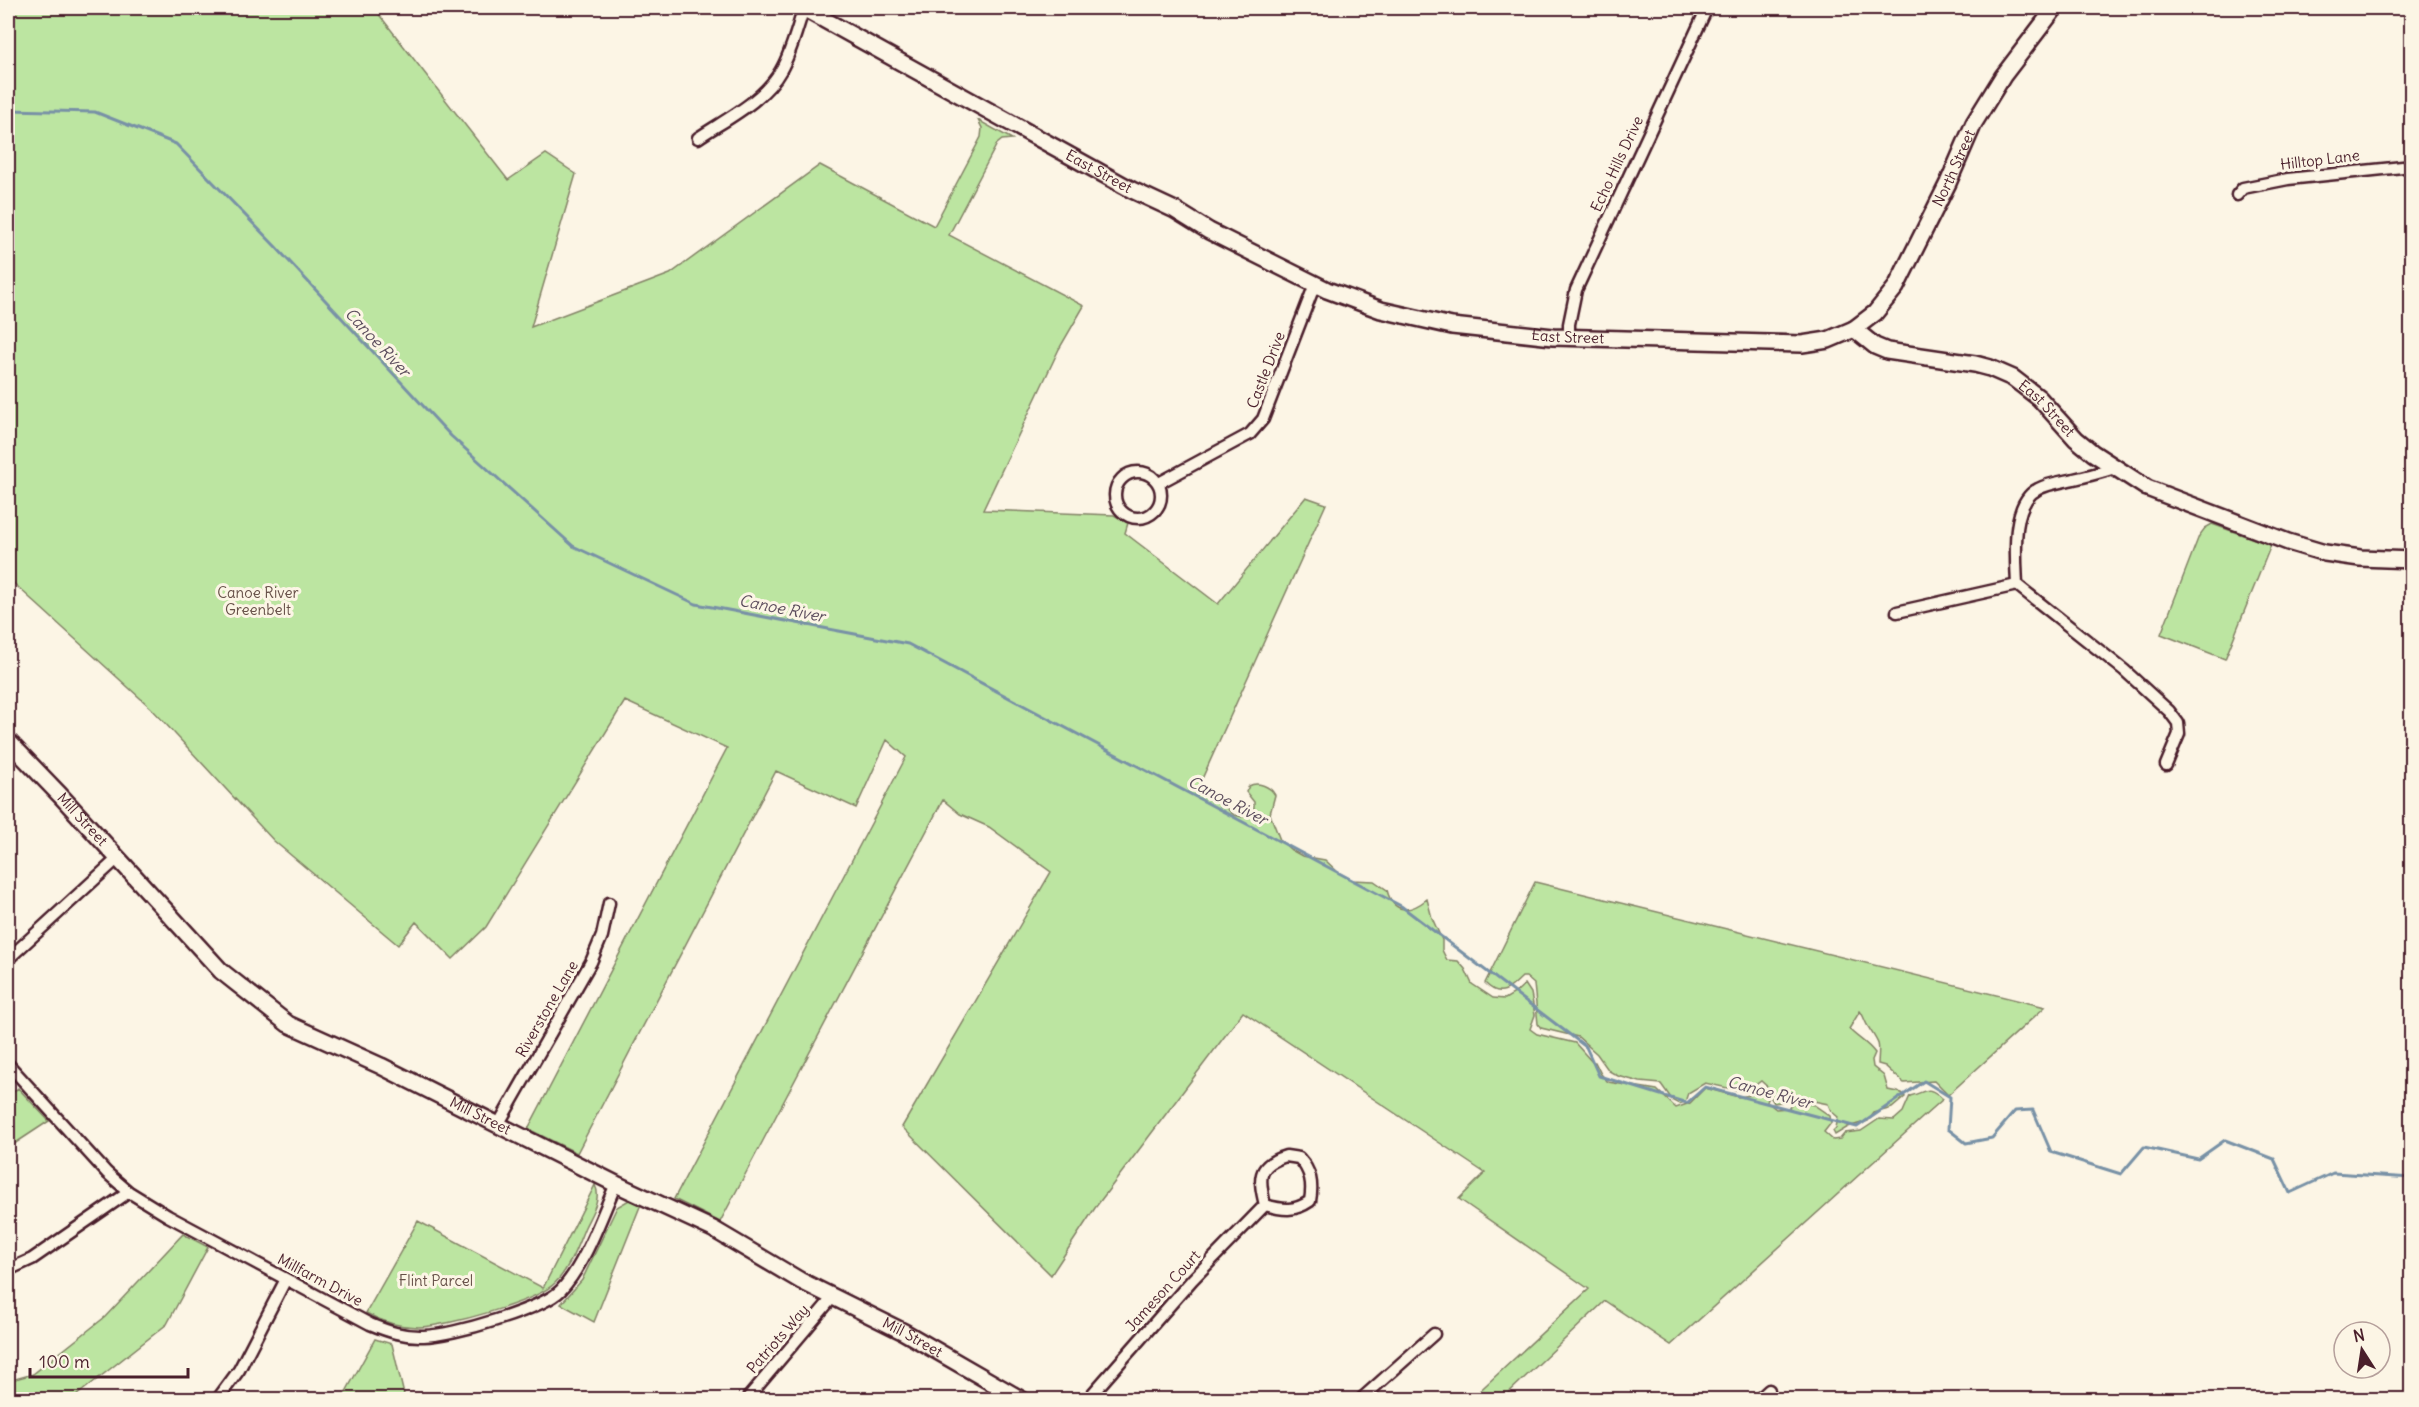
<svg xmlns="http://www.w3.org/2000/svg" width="2419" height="1407" font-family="Delius,sans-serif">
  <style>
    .green { fill: #bce5a1; stroke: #838266; stroke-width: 1.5 }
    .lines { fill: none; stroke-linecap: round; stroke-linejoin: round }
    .stream { stroke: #7891a6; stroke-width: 3 }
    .street-casing { stroke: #4a1f2b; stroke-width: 15 }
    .secondary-casing { stroke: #4a1f2b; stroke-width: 20 }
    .street { stroke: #fcf5e5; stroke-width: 10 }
    .secondary { stroke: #fcf5e5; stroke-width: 15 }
    .labels { text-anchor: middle; stroke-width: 6; stroke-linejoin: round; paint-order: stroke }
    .street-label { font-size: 15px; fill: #4a1f2b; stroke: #fcf5e5 }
    .park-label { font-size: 15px; fill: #665048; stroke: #fcf5e5 }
    .water-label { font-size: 16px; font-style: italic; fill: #5d4e5e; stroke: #fcf5e5 }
  </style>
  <rect width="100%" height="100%" fill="#fcf5e5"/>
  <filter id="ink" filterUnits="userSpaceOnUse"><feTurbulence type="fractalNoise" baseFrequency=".0167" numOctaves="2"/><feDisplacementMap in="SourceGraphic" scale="12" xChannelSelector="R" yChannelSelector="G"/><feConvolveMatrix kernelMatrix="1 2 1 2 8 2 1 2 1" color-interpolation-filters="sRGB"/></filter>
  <g filter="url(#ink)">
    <!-- green -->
    <path class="green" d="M8,8H374L508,180L546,154L576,174L531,327L670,274L820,165L934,226L981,137L982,128L978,120L1012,139L1002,140L997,144L949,235L1084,306L1059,349L983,510L1114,515L1128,523L1125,533L1218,604L1306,497L1326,504L1197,790L1209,799L1220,802L1234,815L1243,817L1254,808V802L1246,792L1249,786C1257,781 1270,786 1275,795L1270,814L1280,840L1291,850L1302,856L1325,860L1339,873L1352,880L1374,881L1387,890C1393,914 1410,913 1427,899L1432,918L1442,940V950L1447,960L1458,961L1465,969L1472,984L1493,998L1505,999L1515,993L1525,984L1531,993L1535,1015L1530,1029L1537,1034L1575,1043L1592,1062H1595L1601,1074L1608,1082L1657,1090L1676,1108L1690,1103L1705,1088L1738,1097L1751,1095L1758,1088L1767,1089L1769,1096L1767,1102L1776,1109L1789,1108L1794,1100L1814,1105L1830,1116L1831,1123L1824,1132L1833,1140L1840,1139L1845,1133L1861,1131L1879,1119L1894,1120L1903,1112L1910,1096C1927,1092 1927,1084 1943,1099L1671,1345L1605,1301L1502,1399H1471L1589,1289L1459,1199L1485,1173L1243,1012L1095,1208L1051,1275L902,1127L1051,872L989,827L960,814L943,800L720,1222L674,1199L906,757L887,740L856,808L776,771L577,1153L528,1129L727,748L625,701L486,927L453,959L416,922L398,945L274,841L151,708L8,578Z
      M2212,524L2271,545L2225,659L2161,634L2199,536L2205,528Z
      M1535,882L2045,1007L1948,1095L1934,1081L1904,1083L1885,1066L1878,1064C1879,1042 1881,1047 1869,1028C1865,1023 1864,1016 1860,1011L1849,1029C1857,1038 1867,1042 1875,1053L1872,1060L1873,1067L1884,1076L1888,1090L1902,1093L1905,1097L1892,1108L1874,1113L1868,1121L1848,1127L1835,1135L1833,1131L1836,1128L1838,1117L1831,1111L1828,1104L1790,1096L1781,1102L1774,1103L1771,1098V1090L1761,1081L1746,1092L1705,1083L1688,1093L1685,1102L1679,1104L1673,1101L1661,1084L1640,1082L1618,1076L1609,1071L1597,1054L1578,1037L1541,1028L1538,1024L1534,984L1526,977H1522C1510,989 1500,999 1485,983Z
      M18,1088L49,1121L8,1148V1097Z
      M595,1185C602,1199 591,1214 585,1227C577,1246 570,1268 555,1283C536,1302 445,1327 418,1327C399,1327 382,1322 366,1313L418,1221L543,1288Z
      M629,1200L641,1204L594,1322L561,1304L582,1280L617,1207Z
      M183,1234L208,1247L167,1324L72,1399H8V1381L33,1374L105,1317Z
      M375,1339L392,1344L405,1399H342Z"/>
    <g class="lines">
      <!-- stream -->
      <path class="stream" d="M8,110L95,112L176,144L275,246L451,436L573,546L696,604L908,644L1401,906L1586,1047L1599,1076L1687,1103L1705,1087L1857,1127L1924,1081L1950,1097L1948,1129L1966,1143L1992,1138L2015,1111L2033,1110L2051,1152L2121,1174L2144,1147L2198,1159L2225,1140L2274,1159L2290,1193L2333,1173L2412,1178"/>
      <defs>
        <path id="street" d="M698,138C726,119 764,101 781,70C792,51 797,28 804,8
          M2237,195L2243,188L2288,179L2412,166
          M1569,337V324L1576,290L1707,8
          M1115 495a23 23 0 1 1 46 0a23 23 0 1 1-46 0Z
          M1159,483L1250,434L1263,419L1315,284
          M2017,585C2016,558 2010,503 2038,489C2049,483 2062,482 2074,479C2088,476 2102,472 2115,468
          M1897,612L2017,585L2124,670L2169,711L2178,723L2179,734L2166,765
          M8,959L117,859
          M8,1064L107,1173L129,1192L168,1216L370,1324C387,1331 404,1337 424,1336C451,1336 543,1309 561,1290C586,1263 601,1217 616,1184
          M498,1125L591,962L602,936L609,903
          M1286,1156L1299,1158C1311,1171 1313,1184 1310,1201C1294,1212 1283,1210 1265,1205C1259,1180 1256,1165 1286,1156Z
          M8,1270L32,1259L129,1192
          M217,1400L239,1370L286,1279
          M746,1400L833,1297
          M1087,1400L1192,1280L1265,1205
          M1360,1400L1434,1334
          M1758,1400L1769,1390"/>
        <g id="secondary">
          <path id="s1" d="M803,8L1132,190L1175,210L1209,231L1327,290L1381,310L1452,326L1553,337L1802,344L1828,340L1854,329L1875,346L1887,351L1975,364L1990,368L2013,378L2039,398L2076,439L2093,453L2147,488L2288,542L2325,553L2360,558L2412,560"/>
          <path id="s2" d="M1854,329L1875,313L1896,287L1948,183L1974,123L2003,76L2055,8"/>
          <path id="s3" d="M8,741L60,795L221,971L288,1024L381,1066L616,1184L713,1229L801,1281L904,1332L1022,1400"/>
        </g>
      </defs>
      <!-- street casing -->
      <use href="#street" class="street-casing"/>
      <!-- secondary casing -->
      <use href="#secondary" class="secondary-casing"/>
      <!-- street -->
      <use href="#street" class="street"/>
      <!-- secondary -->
      <use href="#secondary" class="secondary"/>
    </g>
  </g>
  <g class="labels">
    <!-- street labels -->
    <g class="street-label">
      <text transform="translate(2320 160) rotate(-7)" y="5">Hilltop Lane</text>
      <text transform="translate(1617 164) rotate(-65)" y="5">Echo Hills Drive</text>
      <text dy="5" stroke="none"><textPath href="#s2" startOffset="192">North Street</textPath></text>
      <text dy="5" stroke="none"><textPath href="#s1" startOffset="338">East Street</textPath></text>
      <text dy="5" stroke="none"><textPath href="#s1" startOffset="842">East Street</textPath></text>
      <text transform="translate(1266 370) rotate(-69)" y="5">Castle Drive</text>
      <text dy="5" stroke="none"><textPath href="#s1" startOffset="1346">East Street</textPath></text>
      <text dy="5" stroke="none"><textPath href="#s3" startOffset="108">Mill Street</textPath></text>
      <text transform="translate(547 1009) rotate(-60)" y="5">Riverstone Lane</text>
      <text dy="5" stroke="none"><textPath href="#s3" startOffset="612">Mill Street</textPath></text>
      <text transform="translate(320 1280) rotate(28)" y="5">Millfarm Drive</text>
      <text transform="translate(1163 1291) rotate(-48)" y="5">Jameson Court</text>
      <text dy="5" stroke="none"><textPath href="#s3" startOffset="1098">Mill Street</textPath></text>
      <text transform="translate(778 1339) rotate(-49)" y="5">Patriots Way</text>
    </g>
    <!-- park labels -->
    <g class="park-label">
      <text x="258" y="598">Canoe River<tspan x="258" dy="17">Greenbelt</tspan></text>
      <text x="436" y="1286">Flint Parcel</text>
    </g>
    <!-- water labels -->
    <g class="water-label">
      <text transform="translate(378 342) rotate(47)" y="6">Canoe River</text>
      <text transform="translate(782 608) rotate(11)" y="6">Canoe River</text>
      <text transform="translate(1228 800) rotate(28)" y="6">Canoe River</text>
      <text transform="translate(1770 1092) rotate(15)" y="6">Canoe River</text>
    </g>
  </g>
  <!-- margin -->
  <rect width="2419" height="1407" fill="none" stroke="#fcf5e5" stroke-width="30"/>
  <rect x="15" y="15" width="2389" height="1377" fill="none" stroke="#4a1f2b" stroke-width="2" filter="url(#ink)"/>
  <!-- north arrow -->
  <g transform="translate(2362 1350) rotate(348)"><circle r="28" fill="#fcf5e5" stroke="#b59f9b" stroke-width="1.5"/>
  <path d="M0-4.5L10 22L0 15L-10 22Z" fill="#4a1f2b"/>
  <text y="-9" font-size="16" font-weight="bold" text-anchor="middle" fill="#4a1f2b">N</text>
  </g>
  <!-- scale -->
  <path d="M30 1368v9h158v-9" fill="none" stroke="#4a1f2b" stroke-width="3"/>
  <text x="39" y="1368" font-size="18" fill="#4a1f2b" stroke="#fcf5e5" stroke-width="4.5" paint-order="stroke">100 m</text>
</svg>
